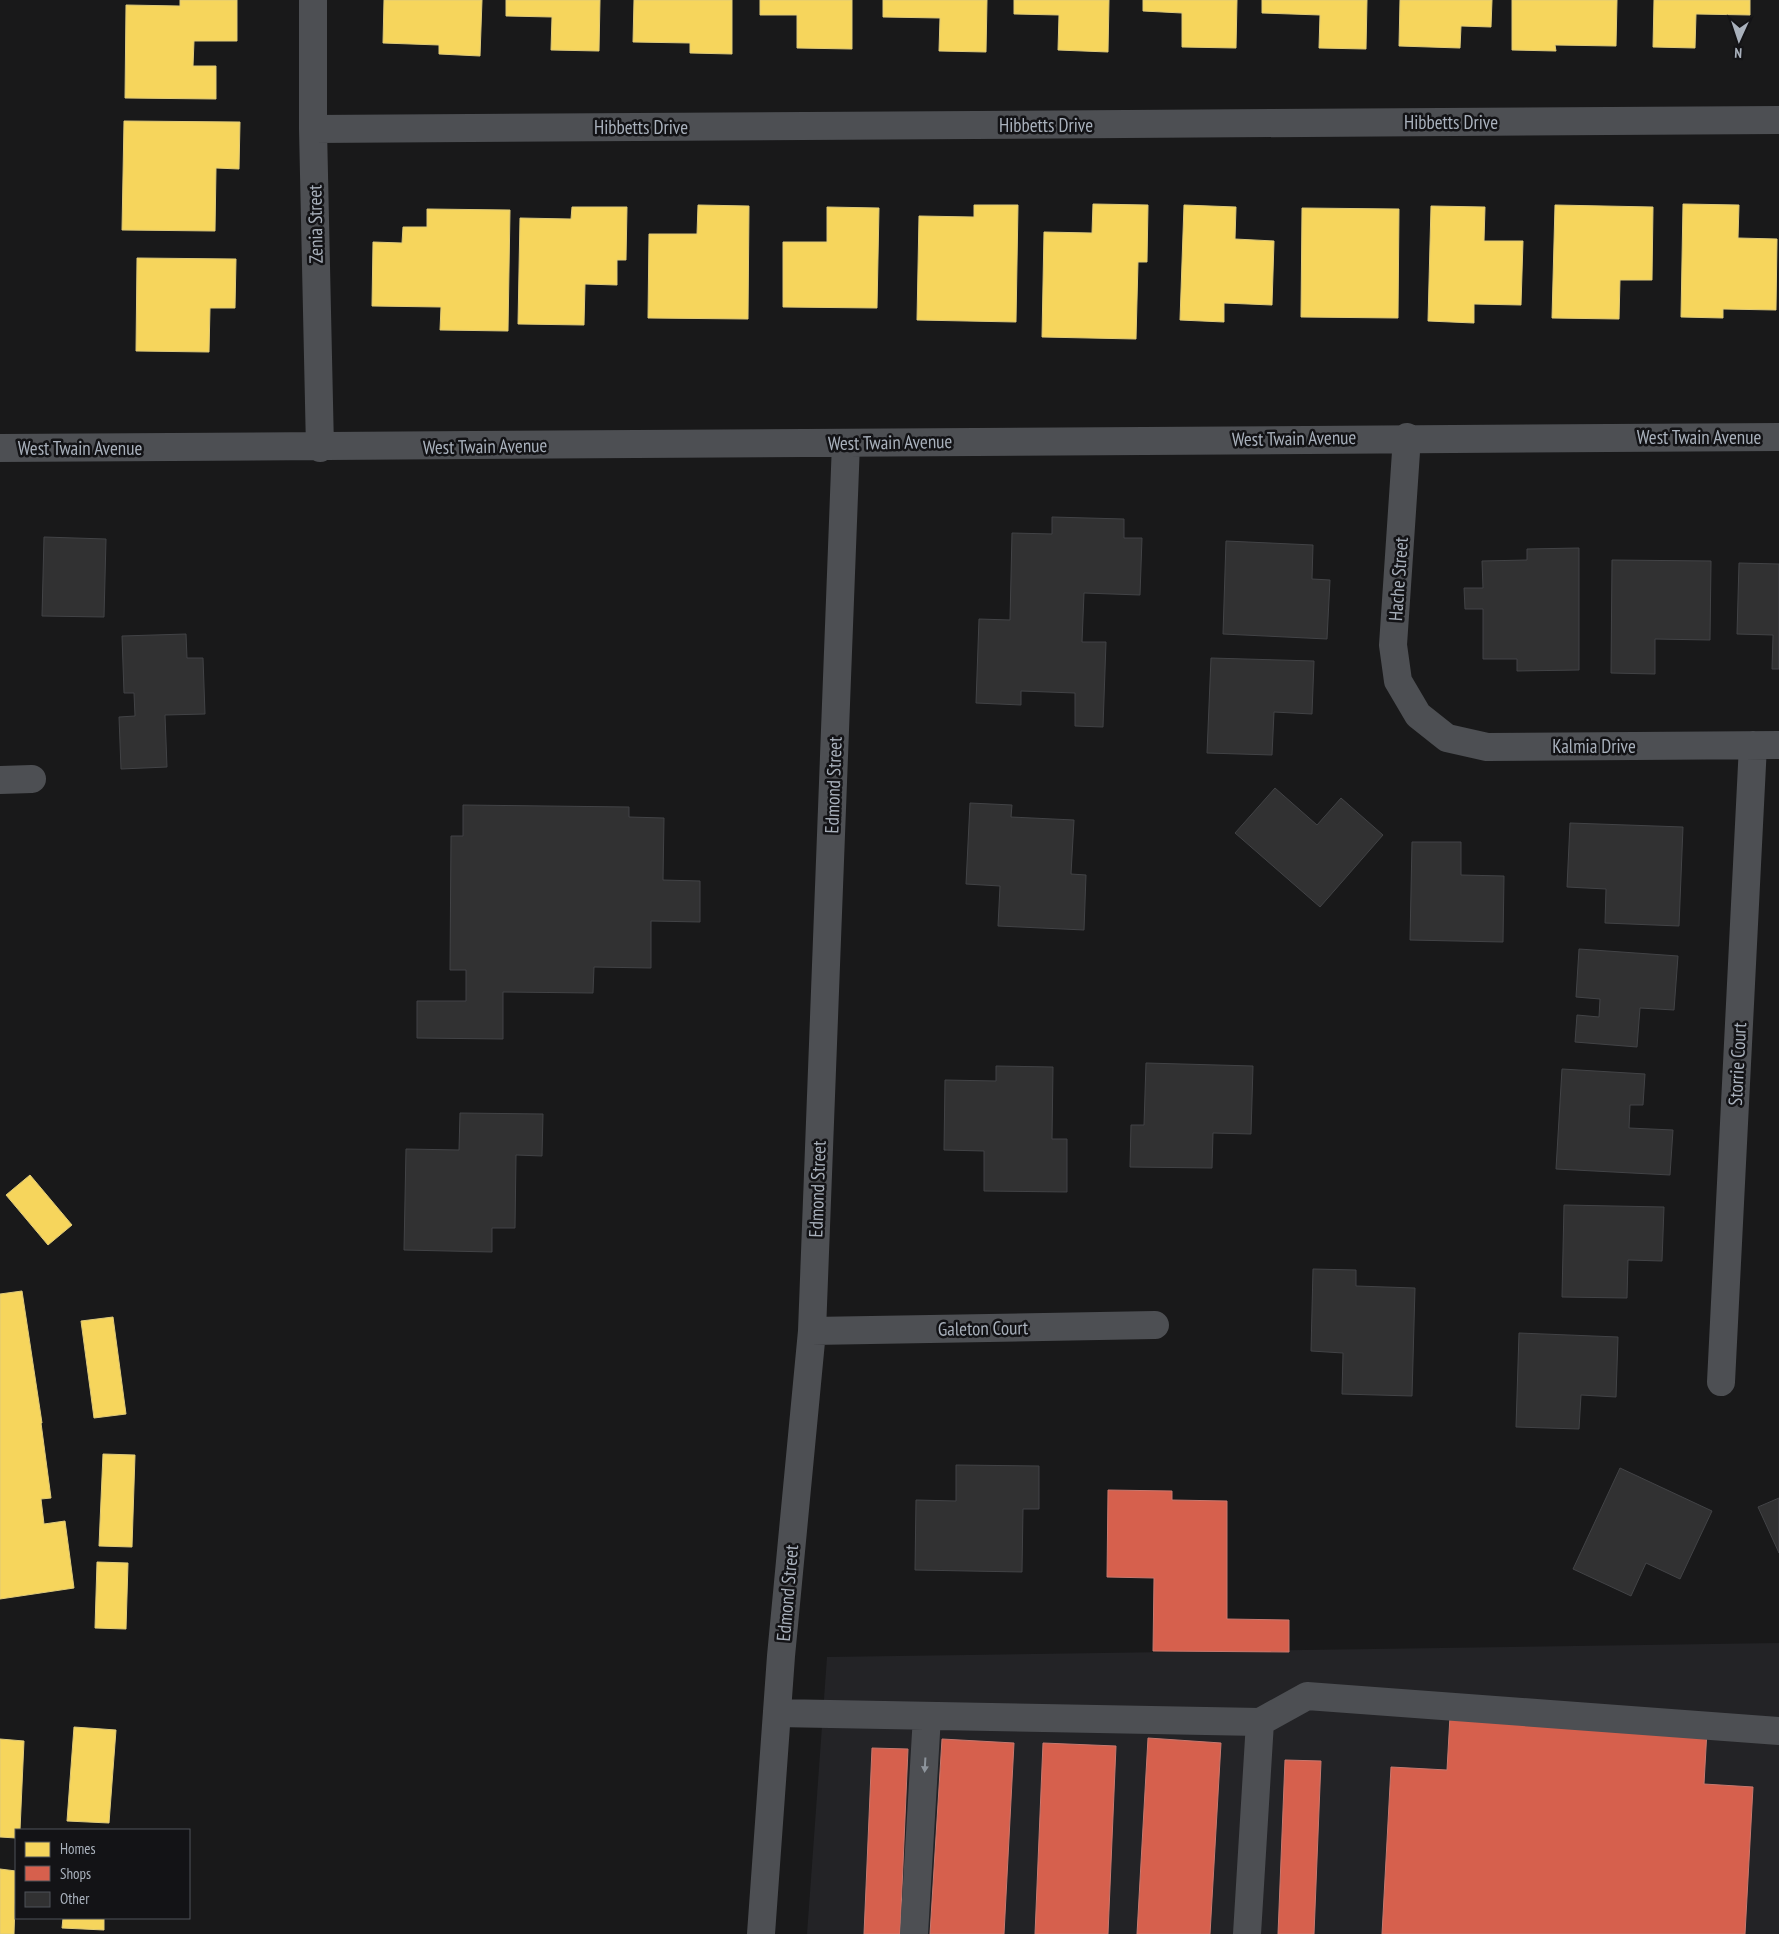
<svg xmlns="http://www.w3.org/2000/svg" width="1779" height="1934" font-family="'PT Sans Narrow',sans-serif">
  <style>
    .built { fill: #232326 }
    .homes { fill: #f6d55c; stroke: #dfca79 }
    .shops { fill: #d6604d; stroke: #c8786e }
    .building { fill: #313132; stroke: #424346 }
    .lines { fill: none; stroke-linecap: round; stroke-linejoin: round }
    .minor { stroke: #4d4f53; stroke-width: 28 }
    .oneway { fill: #8d949c }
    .labels { text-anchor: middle; stroke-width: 5; stroke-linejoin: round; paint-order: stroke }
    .street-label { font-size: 19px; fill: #a9b1bc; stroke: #131316 }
  </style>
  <rect width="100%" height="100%" fill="#19191a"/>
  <!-- built -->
  <path class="built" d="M1779,1643V1934H807L827,1657Z"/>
  <!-- homes -->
  <path class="homes" d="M180,0H237V41H194L193,66H216V99L125,98L126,5L180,6Z
    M384,0H482L480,56L439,54V45L383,43Z
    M506,0H600L599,51L551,50L552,17L506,16Z
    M634,0H732V54L690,53V43L633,42Z
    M760,0H852V49L797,48V15H760Z
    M883,0H987L986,52L939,51L940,18L883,17Z
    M1014,0H1109L1108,52L1058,50L1059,15L1014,14Z
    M1143,0H1237L1236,48L1182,47V13L1143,11Z
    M1262,0H1367L1366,49L1319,48L1320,15L1262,13Z
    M1400,0H1492L1491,27L1461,26L1460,48L1399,46Z
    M1512,0H1617L1616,46L1555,45L1556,51L1512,50Z
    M1654,0H1750V15L1696,14L1695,48L1653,47Z
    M124,121L240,122L239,169L216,168L215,231L122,230Z
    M1093,204L1148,205L1147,262H1138L1136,339L1042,337L1044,232L1092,233Z
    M1683,204L1739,205L1738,238L1777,239L1776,310L1723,309V318L1681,317Z
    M698,205L749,206L748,319L648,318L649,234H697Z
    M974,205H1018L1016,322L917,320L919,216L974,217Z
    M1184,205L1236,207L1235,239L1274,241L1272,305L1224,303V322L1180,320Z
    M1555,205L1653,207L1652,280H1620L1619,319L1552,318Z
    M1431,206L1485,207L1484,241H1523L1521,305L1474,304V323L1428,321Z
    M572,207H627L626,260H617V285L585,284L584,325L518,324L520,218L571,219Z
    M827,207L879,208L877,308L783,307V242H827Z
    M1302,208L1399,209L1398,318L1301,317Z
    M427,209L510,210L508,331L440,330L441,307L372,306L373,242L402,243L403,227H427Z
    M137,258L236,259L235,308H210L209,352L136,351Z
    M30,1175L72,1225L48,1245L6,1195Z
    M22,1291L42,1423H41L51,1498L41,1499L44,1524L65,1521L74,1588L0,1599V1294Z
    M113,1317L126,1414L94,1418L81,1321Z
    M103,1454L135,1455L132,1547L99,1546Z
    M97,1562L128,1563L126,1629L95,1628Z
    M74,1727L116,1730L109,1823L67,1821Z
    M0,1739L24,1741L20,1830H16V1838L0,1837Z
    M0,1869L16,1871L14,1934H0Z
    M63,1918H104V1930L62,1928Z"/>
  <!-- shops -->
  <path class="shops" d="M1108,1490L1172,1491V1500L1227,1501V1619L1289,1620V1652L1153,1651L1154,1578L1107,1577Z
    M1450,1716L1707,1730L1704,1784L1753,1787L1745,1934H1382L1391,1767L1447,1770Z
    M1148,1738L1221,1743L1210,1934H1137Z
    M942,1739L1014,1743L1004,1934H930Z
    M1043,1743L1116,1746L1108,1934H1035Z
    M872,1748L908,1749L900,1934H864Z
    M1285,1760L1321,1761L1314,1934H1278Z"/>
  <!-- building -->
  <path class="building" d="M1052,517L1124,519V538H1142L1140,595L1084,593L1082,642H1106L1103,727L1075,726V693L1021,691V705L976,703L979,619L1010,620L1012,533L1052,534Z
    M44,537L106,539L104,617L42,616Z
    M1226,541L1313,545L1312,579L1330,580L1327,639L1223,634Z
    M1579,548V670L1517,671V659H1483V609H1465L1464,588H1483L1482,561L1527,560V549Z
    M1612,560L1711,561L1710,640L1655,639V674L1611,673Z
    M1739,563L1779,564V669H1772L1773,635L1737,634Z
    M186,634L187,658H203L205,714L165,715L167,767L121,769L119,717L135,716L134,693H124L122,636Z
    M1211,658L1314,661L1312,714L1274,712L1272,755L1207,753Z
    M1275,788L1317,825L1341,798L1383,835L1320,907L1235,833Z
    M970,803L1012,805L1011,817L1074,820L1071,874L1086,875L1084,930L998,926L1000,886L966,884Z
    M463,805L629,807V817L664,818L663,880L700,881V922L651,921V968L594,967L593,993L503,992V1039L417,1038V1001H466V970H450L451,836H463Z
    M1570,823L1683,827L1679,926L1605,923L1606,889L1567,887Z
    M1412,842H1461V875L1504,876L1503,942L1410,940Z
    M1579,949L1678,956L1674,1010L1640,1008L1637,1047L1575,1042L1577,1015L1599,1017L1600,999L1576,997Z
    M1146,1063L1253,1066L1251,1134L1213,1133L1212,1168L1130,1167L1131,1125H1144Z
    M996,1066L1053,1067L1052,1139H1067V1192L984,1191V1151L944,1150L945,1080L996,1081Z
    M1562,1069L1645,1074L1643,1105H1630L1629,1128L1673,1130L1670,1175L1556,1169Z
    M460,1113L543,1114L542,1156L516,1155L515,1228H492V1252L404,1250L406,1149L459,1150Z
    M1564,1205L1664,1207L1662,1261L1628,1260L1627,1298L1562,1297Z
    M1313,1269L1356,1270V1286L1415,1288L1412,1396L1342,1394L1343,1353L1311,1351Z
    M1519,1333L1618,1337L1616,1397L1581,1395L1579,1429L1516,1427Z
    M956,1465L1039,1466V1509H1023L1022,1572L915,1570L916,1500L956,1501Z
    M1620,1468L1712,1511L1680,1579L1646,1563L1631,1596L1573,1569Z
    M1779,1498V1553L1758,1507Z"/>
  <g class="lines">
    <!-- minor -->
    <path class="minor" d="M313,0V129L320,448
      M313,129L1779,120
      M1407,437L1393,645L1398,681L1418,715L1447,738L1487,747L1779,745
      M0,448C593,448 1186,437 1779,437
      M0,780L32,779
      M812,1331L1155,1325
      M1721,1382L1753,745
      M777,1713L1260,1722L1247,1934
      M1260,1722L1307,1696L1779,1731
      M761,1934L781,1656L812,1331L846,443
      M914,1934L927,1716"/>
  </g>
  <!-- one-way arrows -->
  <defs><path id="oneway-solid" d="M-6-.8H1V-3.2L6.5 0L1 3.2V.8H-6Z" transform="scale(1.25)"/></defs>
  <use class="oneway" href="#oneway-solid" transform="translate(925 1765) rotate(93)"/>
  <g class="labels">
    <!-- street labels -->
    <g class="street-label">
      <text x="1451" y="129">Hibbetts Drive</text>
      <text x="1046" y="132">Hibbetts Drive</text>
      <text x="641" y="134">Hibbetts Drive</text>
      <text transform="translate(315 224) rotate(-91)" y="7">Zenia Street</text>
      <text x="1699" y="444">West Twain Avenue</text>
      <text transform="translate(1294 438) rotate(-1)" y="7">West Twain Avenue</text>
      <text transform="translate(890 442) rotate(-1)" y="7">West Twain Avenue</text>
      <text transform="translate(485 446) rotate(-1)" y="7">West Twain Avenue</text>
      <text x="80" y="455">West Twain Avenue</text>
      <text transform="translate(1398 579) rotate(-86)" y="7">Hache Street</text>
      <text x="1594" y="753">Kalmia Drive</text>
      <text transform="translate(833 785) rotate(-88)" y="7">Edmond Street</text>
      <text transform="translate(1737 1064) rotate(-87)" y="7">Storrie Court</text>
      <text transform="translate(817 1189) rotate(-88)" y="7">Edmond Street</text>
      <text transform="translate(983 1328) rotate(-1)" y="7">Galeton Court</text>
      <text transform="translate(787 1593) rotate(-85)" y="7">Edmond Street</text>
    </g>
  </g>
  <!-- legend -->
  <rect x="15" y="1829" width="175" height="90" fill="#131316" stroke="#4f5258"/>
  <rect x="25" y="1842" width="25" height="15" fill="#f6d55c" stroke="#4f5258"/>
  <text x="60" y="1854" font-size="15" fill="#a9b1bc">Homes</text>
  <rect x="25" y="1866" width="25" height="15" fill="#d6604d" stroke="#4f5258"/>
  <text x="60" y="1879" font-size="15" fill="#a9b1bc">Shops</text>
  <rect x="25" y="1892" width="25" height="15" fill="#313132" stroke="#4f5258"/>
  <text x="60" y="1904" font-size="15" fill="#a9b1bc">Other</text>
  <!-- north arrow -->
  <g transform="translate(1739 40) rotate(183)" stroke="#131316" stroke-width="4" paint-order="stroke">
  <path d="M0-4L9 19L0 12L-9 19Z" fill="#a9b1bc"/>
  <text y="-8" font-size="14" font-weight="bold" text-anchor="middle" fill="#a9b1bc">N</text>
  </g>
</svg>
